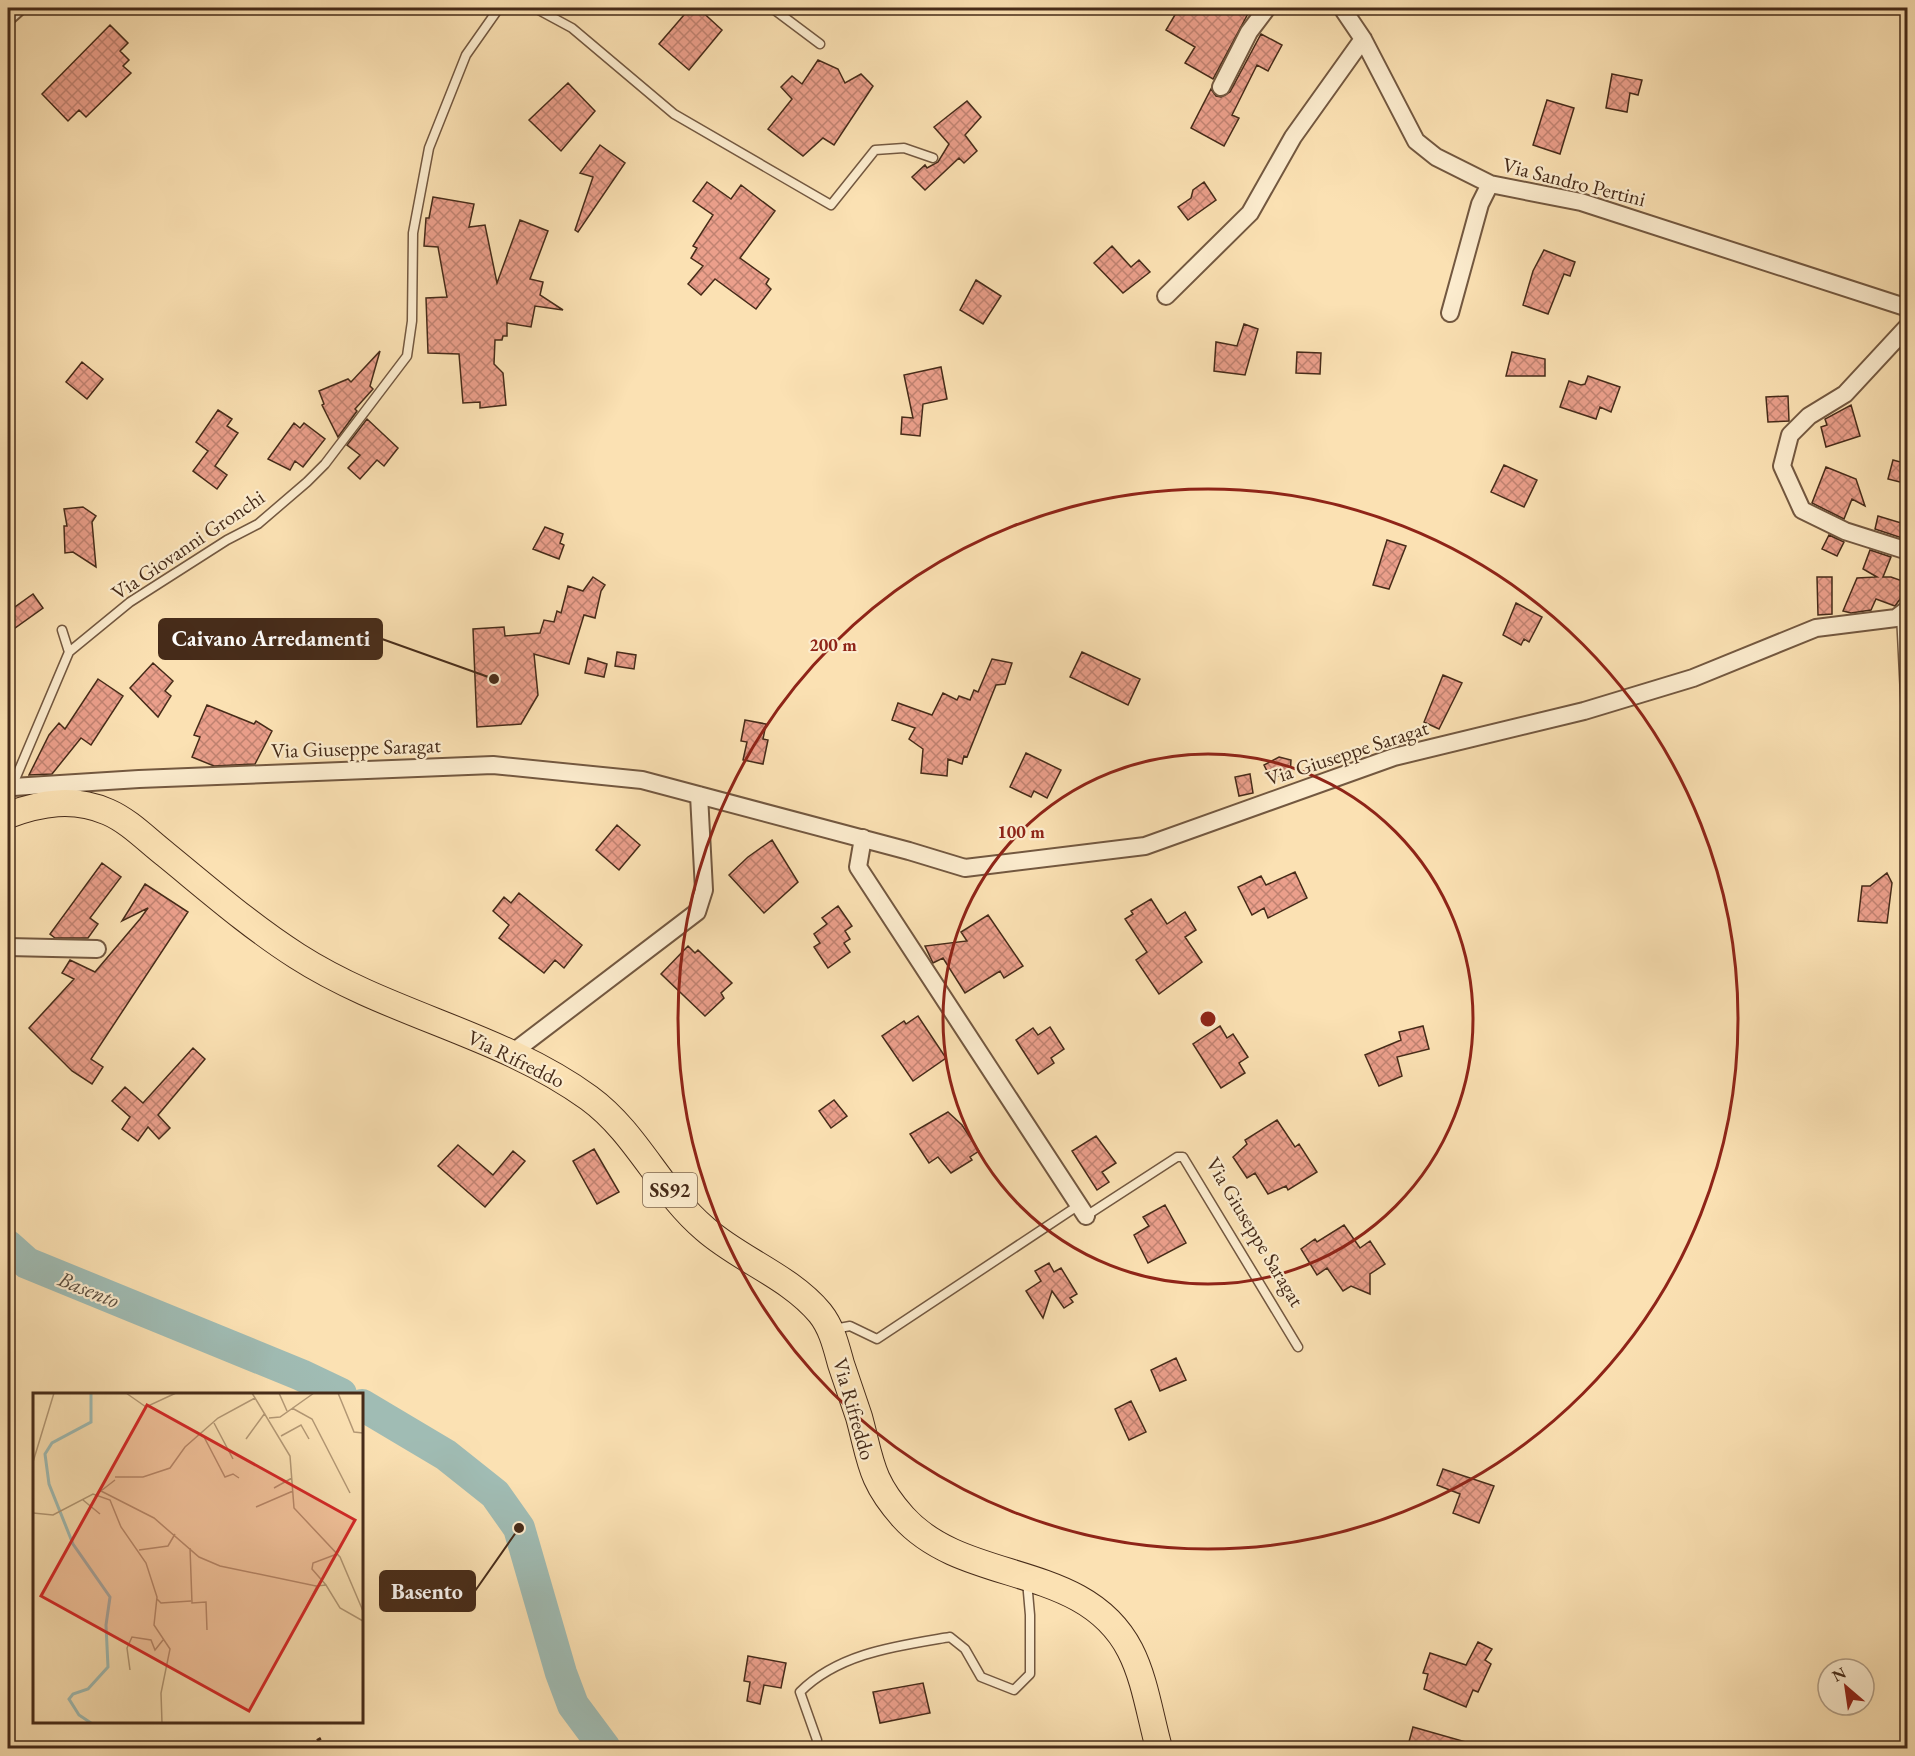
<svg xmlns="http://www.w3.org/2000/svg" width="1915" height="1756" font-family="'EB Garamond',serif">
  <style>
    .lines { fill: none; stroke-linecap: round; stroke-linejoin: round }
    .river { stroke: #a0bcb4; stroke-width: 32 }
    .building { fill: url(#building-cross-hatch); stroke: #462b19; stroke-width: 1.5 }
    .service-casing { stroke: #735840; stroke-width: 11 }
    .minor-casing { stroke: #735840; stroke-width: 20 }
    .primary-casing { stroke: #462b19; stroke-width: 28 }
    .path { stroke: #462b19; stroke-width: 3; stroke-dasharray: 4.5 3; stroke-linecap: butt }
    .service { stroke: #fcecce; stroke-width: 8 }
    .minor { stroke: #fcecce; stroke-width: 16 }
    .primary { stroke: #fbe1b3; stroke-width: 26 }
    .ring { fill: none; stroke: #8f2418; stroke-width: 3 }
    .labels { text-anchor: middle; stroke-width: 4.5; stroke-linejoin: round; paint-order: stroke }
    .shield { fill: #fcecce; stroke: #7d654f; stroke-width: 1.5 }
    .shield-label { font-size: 20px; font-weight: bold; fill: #462b19 }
    .street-label { font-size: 21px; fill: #462b19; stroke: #fcecce }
    .water-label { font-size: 22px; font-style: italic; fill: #5c4f40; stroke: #fcecce }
    .inset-river { fill: none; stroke: #a0bcb4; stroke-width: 3 }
    .inset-road { fill: none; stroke: #b39875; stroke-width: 1.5 }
    .view { fill: #d62828; fill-opacity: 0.15; stroke: #d62828; stroke-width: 3 }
    .inset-edge { fill: none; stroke: #462b19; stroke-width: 3 }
    .centre { fill: #8f2418; stroke: #fcecce; stroke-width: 3 }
    .ring-label { font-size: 18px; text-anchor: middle; font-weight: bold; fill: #8f2418; stroke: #fcecce; stroke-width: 4.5; stroke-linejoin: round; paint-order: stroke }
    .leader { fill: none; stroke: #462b19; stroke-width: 2 }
    .callout-dot { fill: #462b19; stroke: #fcecce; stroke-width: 2 }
    .callout { fill: #462b19; stroke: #462b19; stroke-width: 2 }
    .callout-label { font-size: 22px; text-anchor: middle; font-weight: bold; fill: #fff }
  </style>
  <defs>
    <pattern id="building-cross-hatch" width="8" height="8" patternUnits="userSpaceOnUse" patternTransform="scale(1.5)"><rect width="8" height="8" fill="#eb9f8b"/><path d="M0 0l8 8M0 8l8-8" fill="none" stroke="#c08271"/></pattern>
  </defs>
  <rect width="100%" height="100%" fill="#fbe1b3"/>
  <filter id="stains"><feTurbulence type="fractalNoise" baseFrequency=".00333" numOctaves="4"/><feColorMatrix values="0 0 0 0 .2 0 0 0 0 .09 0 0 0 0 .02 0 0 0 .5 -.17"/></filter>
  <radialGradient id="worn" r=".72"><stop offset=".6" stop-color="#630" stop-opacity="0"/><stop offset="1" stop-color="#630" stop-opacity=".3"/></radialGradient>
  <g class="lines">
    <!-- river -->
    <path class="river" d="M8,1246L27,1263L301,1375L341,1394
      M362,1405L446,1455L495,1494L519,1528L561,1673L573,1705L605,1748"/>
  </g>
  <!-- building -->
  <path class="building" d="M690,8H698L722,30L689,70L659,44Z
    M1179,8H1251L1213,79L1185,63L1195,47L1166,30Z
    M110,25L128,43L120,51L129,60L123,66L131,73L86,117L79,110L68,121L42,94Z
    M1261,34L1282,45L1268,71L1257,65L1232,115L1239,118L1224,146L1191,128L1211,89L1216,96L1221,97L1230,92Z
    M818,60L838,69L845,83L861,74L873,86L834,145L823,138L803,156L768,129L792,99L781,87L792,76L802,84Z
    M1612,74L1642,80L1638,95L1630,93L1627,112L1606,108Z
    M568,83L595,111L561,151L529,120Z
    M1547,100L1574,108L1560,154L1533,145Z
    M967,101L981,117L965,135L977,151L964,163L959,158L925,190L912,177L925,165L927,168L938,162L949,144L934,127Z
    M600,145L625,163L578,232L575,230L593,177L580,173Z
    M707,182L731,199L741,185L775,211L740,258L769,279L766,284L771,289L756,309L715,279L701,295L688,284L703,266L691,258L697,248L693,246L713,215L693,201Z
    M1204,182L1216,200L1188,220L1178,207L1191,198L1193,190Z
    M433,197L474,204L469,227L485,225L497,283L520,220L548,231L530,279L543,282L540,295L563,310L535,306L531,327L507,323V336H503L502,340H495L494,364L503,373L506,405L480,408V402L463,403L459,354L428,353L426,298L447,297L438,247L424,246L426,218H429Z
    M1112,246L1131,267L1139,260L1150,272L1123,293L1094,263Z
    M1544,250L1575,262L1570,276L1564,274L1548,314L1523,305L1533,271Z
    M976,280L1001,296L983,324L960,310Z
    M1244,324L1258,329L1245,375L1214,371L1216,342L1237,346Z
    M380,351L370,386L373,389L355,409L357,411L338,437L322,405L324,404L319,391L348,379L351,382Z
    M1297,352L1321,353L1320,374L1296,373Z
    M1512,352L1545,359V376H1506Z
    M82,362L103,379L87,399L66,382Z
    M941,367L947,399L923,404L920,436L901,434L902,417L913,418L904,375Z
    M1588,376L1620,387L1611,412L1600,407L1596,419L1560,407L1569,381L1581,385L1585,384Z
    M1788,396L1789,421L1768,422L1766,397Z
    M1851,405L1860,436L1826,447L1821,427L1827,425L1825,419Z
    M218,410L232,419L227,426L238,433L215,466L227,475L217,489L193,471L208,451L196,442Z
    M367,419L398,448L384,466L377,460L360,479L348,468L360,455L347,445Z
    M294,423L300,428L304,423L325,439L303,467L295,461L290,470L268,459Z
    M1893,460L1908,464V484L1888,479Z
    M1504,465L1537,480L1524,507L1491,492Z
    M1826,467L1856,479L1865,506L1852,499L1844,519L1812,503Z
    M83,507L96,516L92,522L96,567L73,552L65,553L64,526H67L64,509Z
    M1878,516L1908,525V540L1875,529Z
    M545,527L563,534L560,543L564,545L559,559L533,549Z
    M1829,535L1844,542L1837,556L1822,549Z
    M1387,540L1406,546L1389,589L1373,585Z
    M1870,550L1891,557L1883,577H1891L1908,583V597L1903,595L1895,606L1876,599L1871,610L1851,613L1843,611L1857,578L1877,577L1863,569Z
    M593,577L605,585L601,591L595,618L584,615L569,664L534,654L538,695L521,724L477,727L473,629L504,627L505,636L540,633L544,620L554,622L557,611L561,613L568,586L583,591Z
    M1817,577H1832V614L1818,615Z
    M33,594L43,608L8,633V612Z
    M1516,603L1542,617L1529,642L1524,639L1521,645L1503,635Z
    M617,652L636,655L634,669L615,666Z
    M1082,652L1140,679L1128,705L1070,677Z
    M588,658L607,664L604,677L585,673Z
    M992,659L1012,663L1005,684L996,685L967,757L964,756L962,764L948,759L947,776L921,773L923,749L909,739L915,728L892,720L898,703L932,715L943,693L957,700L959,696L970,700L974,690L978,692Z
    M153,663L173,681L165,691L171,696L158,717L130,688Z
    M1443,675L1462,683L1439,729L1424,722Z
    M98,679L123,696L91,745L81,738L52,774L29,775L49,735L59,723L65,729Z
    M207,705L254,724L256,721L272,731L255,764L214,766L192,757L200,737L194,735Z
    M745,720L766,724L763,739L768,740L763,764L743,760L747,742L741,741Z
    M1026,753L1061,770L1047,798L1034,791L1031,797L1010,787Z
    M1279,757L1291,760L1290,777L1269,775L1264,765Z
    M1250,774L1253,793L1239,796L1235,777Z
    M617,825L640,845L619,870L596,850Z
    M772,840L798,882L764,913L729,875L748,857Z
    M102,863L121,877L90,918L98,924L88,938H55L50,934Z
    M1295,872L1307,898L1268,918L1264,908L1252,915L1238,887L1261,876L1266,885Z
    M1887,873L1892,883L1887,923L1858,921L1862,886H1870Z
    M145,884L188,912L91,1059L103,1067L92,1084L72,1071L29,1028L74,979L62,973L70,960L95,972L140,919L148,908L122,921Z
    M519,893L582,945L564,968L555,960L544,973L499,938L509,925L493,911L504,897L511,903Z
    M1151,899L1167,924L1185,912L1196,930L1185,937L1202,962L1159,994L1136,960L1147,952L1125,919L1133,914L1131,911Z
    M838,906L852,926L845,931L850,939L844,943L850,952L828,968L814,947L820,943L814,934L827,924L822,918Z
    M988,915L1023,966L1004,978L1000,971L965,993L943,958L933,963L925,946L967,941L961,932Z
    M688,946L695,953L698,950L732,983L721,993L724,998L705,1016L661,974Z
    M918,1016L946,1058L913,1081L882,1036L904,1021L906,1024Z
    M1220,1026L1227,1038L1233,1034L1248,1057L1239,1063L1245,1073L1221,1088L1193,1044Z
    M1423,1026L1429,1049L1397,1057L1402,1076L1379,1086L1365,1055L1401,1040L1399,1032Z
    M1050,1027L1064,1049L1051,1058L1054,1063L1038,1074L1016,1040L1033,1028L1038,1035Z
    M193,1048L205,1059L158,1115L170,1128L159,1139L148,1127L138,1141L122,1129L130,1117L112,1101L125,1087L143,1103Z
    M834,1100L847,1116L831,1128L819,1111Z
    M948,1112L962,1125L979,1151L970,1157L972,1160L951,1173L938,1157L929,1163L910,1134Z
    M1277,1120L1295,1147L1299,1144L1317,1172L1288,1190L1286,1186L1268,1194L1255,1173L1247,1178L1233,1157L1247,1144L1245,1140Z
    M1096,1136L1116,1163L1102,1172L1109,1182L1097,1190L1072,1151Z
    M458,1145L493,1175L513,1151L525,1161L485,1207L438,1166Z
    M594,1149L619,1192L597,1204L573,1161Z
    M1165,1205L1186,1243L1148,1263L1134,1235L1149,1226L1143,1217Z
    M1344,1225L1360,1248L1370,1241L1385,1264L1370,1274V1294L1351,1286L1343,1291L1327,1268L1317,1275L1301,1249L1315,1239L1317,1242Z
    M1049,1263L1054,1272L1061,1268L1077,1294L1070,1298L1073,1302L1064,1308L1052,1291L1043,1318L1026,1291L1041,1281L1035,1271Z
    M1176,1358L1186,1380L1160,1391L1151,1370Z
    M1131,1401L1146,1432L1129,1440L1115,1409Z
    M1443,1469L1494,1486L1479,1523L1453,1513L1460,1494L1437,1485Z
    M1478,1642L1492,1649L1485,1660L1491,1664L1478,1692L1473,1690L1466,1707L1424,1689L1428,1674L1423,1673L1430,1653L1466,1665Z
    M748,1656L786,1663L781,1688L764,1685L760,1704L747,1701L750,1682L744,1681Z
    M923,1683L930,1713L880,1723L873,1692Z
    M1413,1727L1473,1744V1749H1407Z"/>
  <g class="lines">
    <defs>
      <path id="service" d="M535,8L572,28L674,114L831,205L875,150L904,148L933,158
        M772,8L820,44
        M1901,614L1908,755
        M62,630L69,652L130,602L227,540L258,524L307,482L325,464L407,356L412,321L413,233L429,148L466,55L499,8
        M8,796L69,652
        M1086,1216L1177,1157H1183L1298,1347
        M834,1329L850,1326L877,1339L1079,1205
        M815,1748L817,1740L800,1692C839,1653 897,1646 950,1637L965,1649L981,1677L1014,1690L1030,1674V1615L1027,1581"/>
      <path id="minor" d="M1342,8L1363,39L1416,141L1436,157L1490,184L1581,202L1908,308
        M8,16L17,8
        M1221,87L1249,32L1267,8
        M1166,296L1250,213L1293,137L1363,39
        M1450,313L1480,204L1490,184
        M1908,326L1845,394L1809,416L1790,435L1782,466L1802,510L1845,531L1908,551
        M13,787L139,779L493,765L642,780L909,851L965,868L1145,846L1394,757L1584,711L1693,678L1816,628L1896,618L1908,609
        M863,838L858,867L1086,1216
        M8,947L97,949
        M512,1053L697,912L704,890L699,795"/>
      <path id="primary" d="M8,815C41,803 73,797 108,812C129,821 147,840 165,854C208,889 250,926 297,956C389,1015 501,1034 589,1098C637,1133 660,1191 705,1229C740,1260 789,1276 820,1313C832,1328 836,1346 841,1364C847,1382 853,1399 859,1417C871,1461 870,1480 903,1517C965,1586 1084,1561 1130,1650C1145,1679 1150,1716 1159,1748"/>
    </defs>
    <!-- service casing -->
    <use href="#service" class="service-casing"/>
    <!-- minor casing -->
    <use href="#minor" class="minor-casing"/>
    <!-- primary casing -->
    <use href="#primary" class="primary-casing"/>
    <!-- path -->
    <path class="path" d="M304,1748L323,1737"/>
    <!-- service -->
    <use href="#service" class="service"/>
    <!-- minor -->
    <use href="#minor" class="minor"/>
    <!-- primary -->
    <use href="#primary" class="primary"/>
  </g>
  <!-- distance rings -->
  <g class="ring">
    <circle cx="1208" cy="1019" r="265"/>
    <circle cx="1208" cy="1019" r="530"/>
  </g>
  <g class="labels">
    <!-- shield labels -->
    <rect class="shield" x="643" y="1173" width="54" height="34" rx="4.5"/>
    <g class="shield-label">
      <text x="670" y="1197">SS92</text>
    </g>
    <!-- street labels -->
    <g class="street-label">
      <text transform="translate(1574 182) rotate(14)" y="7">Via Sandro Pertini</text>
      <text transform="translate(188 545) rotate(-34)" y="7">Via Giovanni Gronchi</text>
      <text transform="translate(356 748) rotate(-2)" y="7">Via Giuseppe Saragat</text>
      <text transform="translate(1347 753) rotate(-18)" y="7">Via Giuseppe Saragat</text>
      <text transform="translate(516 1059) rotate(26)" y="7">Via Rifreddo</text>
      <text transform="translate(1255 1232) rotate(59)" y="7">Via Giuseppe Saragat</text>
      <text transform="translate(854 1409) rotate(74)" y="7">Via Rifreddo</text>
    </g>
    <!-- water labels -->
    <g class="water-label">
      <text transform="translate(89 1289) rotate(22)" y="8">Basento</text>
    </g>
  </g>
  <!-- overview -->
  <g transform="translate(33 1393)">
    <rect width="330" height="330" fill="#fbe1b3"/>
    <path class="inset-river" d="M58,330L46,322L36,306L40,301L55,296L75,274L73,232L77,204L40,151L16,91L12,61L19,50L58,29V0"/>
    <path class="inset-road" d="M93,0L113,14L143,0M219,0L257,63L261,115L307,164L330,218M246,0L254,18M305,0L321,39L330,40M259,15L279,26L317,100M236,25L247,24L281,0M181,30L200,66M170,42L192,84L200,81L206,85M248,43L268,32L276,46M213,46L232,20M0,69L21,0M82,84H110L137,75L152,54L185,25L222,5M241,95L259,85M68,98L121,125L166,164L187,173L283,193L293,192L307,215L330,228M64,101L82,87M50,107L67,121M223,114L260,98M0,120L20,122L60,101L77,107L88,134L113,170L124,204L121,232L137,256L128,300L129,330M157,155L159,210L173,209L174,237M106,157L135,153L142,141M293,192L279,176L280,170L304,161M124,206L128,210L158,208M269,222L284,193M97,277L94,255L99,244L118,247L122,257L130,247M299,330H322"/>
    <path class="view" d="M114,12L322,127L216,318L8,203Z"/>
    <rect width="330" height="330" class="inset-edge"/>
  </g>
  <circle cx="1208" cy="1019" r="9" class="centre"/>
  <g class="ring-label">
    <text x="833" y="651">200 m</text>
    <text x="1021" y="838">100 m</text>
  </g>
  <!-- callouts -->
  <path class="leader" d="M494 679L382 639M519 1528L475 1591"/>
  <g class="callout-dot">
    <circle cx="494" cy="679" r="6"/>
    <circle cx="519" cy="1528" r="6"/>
  </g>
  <g class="callout">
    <rect x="159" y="619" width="223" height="40" rx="6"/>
    <rect x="380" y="1571" width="95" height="40" rx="6"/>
  </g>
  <g class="callout-label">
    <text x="271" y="646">Caivano Arredamenti</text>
    <text x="427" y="1599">Basento</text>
  </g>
  <!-- margin -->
  <rect width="1915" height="1756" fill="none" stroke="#fbe1b3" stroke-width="30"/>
  <rect x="9" y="9" width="1897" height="1738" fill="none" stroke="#462b19" stroke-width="3"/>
  <rect x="15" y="15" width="1885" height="1726" fill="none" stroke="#462b19" stroke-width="1.5"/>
  <!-- north arrow -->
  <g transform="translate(1846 1687) rotate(331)"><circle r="28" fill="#fcecce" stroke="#b39f86" stroke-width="1.5"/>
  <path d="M0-4.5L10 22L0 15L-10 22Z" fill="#8f2418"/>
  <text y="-9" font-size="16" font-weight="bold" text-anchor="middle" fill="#462b19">N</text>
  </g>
  <rect width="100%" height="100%" filter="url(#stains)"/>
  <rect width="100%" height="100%" fill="url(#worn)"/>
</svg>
